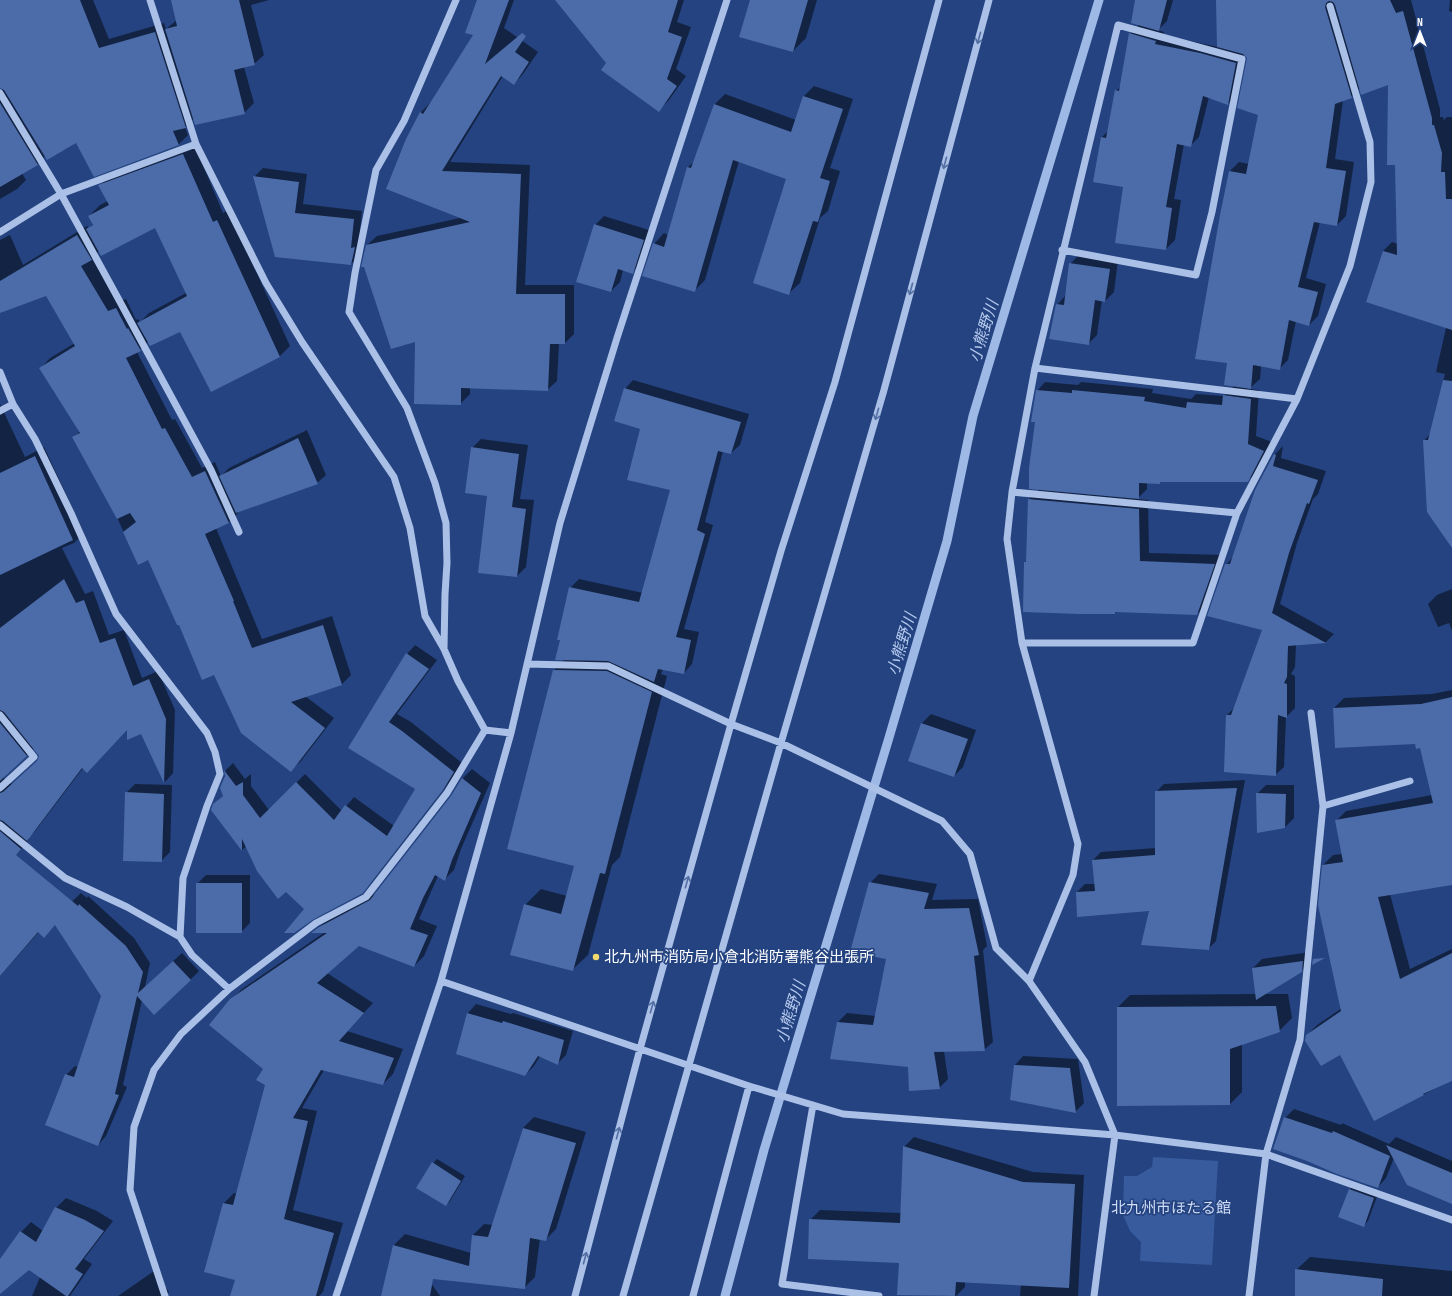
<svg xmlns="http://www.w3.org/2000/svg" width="1452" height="1296" font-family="'Sofia Sans Condensed','Noto Sans JP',sans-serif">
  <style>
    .green { fill: #385b9e }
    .shadow { fill: #0007; fill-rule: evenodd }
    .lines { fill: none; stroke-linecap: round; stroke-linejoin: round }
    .stream { stroke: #9fb9e7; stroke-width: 9 }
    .building { fill: #4c6ca9 }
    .minor { stroke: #abc0e7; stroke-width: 7 }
    .oneway { stroke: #536fa4 }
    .poi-dot { fill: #f1d96f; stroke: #244380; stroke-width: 1.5 }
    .labels { text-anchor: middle; stroke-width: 3.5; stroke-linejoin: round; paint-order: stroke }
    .poi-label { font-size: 15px; fill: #fff; stroke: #244380; text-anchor: start }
    .park-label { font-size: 15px; fill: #cedcf5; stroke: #244380 }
    .water-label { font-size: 16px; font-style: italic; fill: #b6caee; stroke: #244380 }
  </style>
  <rect width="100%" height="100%" fill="#244380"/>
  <!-- green -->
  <path class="green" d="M1153,1157L1218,1161L1212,1265L1140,1261L1141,1242L1130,1231L1123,1215L1124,1176H1137L1152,1167Z"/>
  <!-- shadow -->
  <path class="shadow" d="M26,0H93L109,39L164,23L166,29L177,20L172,0H269L251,5L264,55L254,64L244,67L254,103L244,113L194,118L185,127L188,135L179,144L94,175L76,142L45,156L37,165L22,173L26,180L17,189L0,199V91L5,88Z
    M478,0H514L504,28L538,52L523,74L514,84L503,76L450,162L530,165L525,285H574V334L565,343H559L557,381L547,390L470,387V394L460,404L416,340L367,245L377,236L460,218L387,189L420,113L430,103L474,35Z
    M556,0H684L677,22L691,27L676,69L686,76L669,100L659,110L608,63Z
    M752,0H817L806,38L793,51Z
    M1138,0H1173L1167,21L1158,30L1164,32L1163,35L1218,47L1217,0H1411L1440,109V117H1443L1444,120L1447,117H1452V547L1424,441L1430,434L1445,374L1436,372L1446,328L1383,251L1392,242L1398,244L1396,164L1389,84L1360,88L1351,97L1343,100L1335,159L1354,162L1346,216L1337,225L1320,222L1306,278L1326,284L1318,316L1309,325L1296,321L1288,360L1279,369L1261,366L1260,379L1249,389L1259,390L1256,436L1272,442L1256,473L1247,481L1147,482V489L1137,499L1148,500L1149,553L1223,555L1206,605L1197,614L1117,611L1115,613L1025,562L1027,560L1029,499L1040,489L1036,421L1037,391L1045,382L1078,385L1081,382L1153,389L1152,393L1191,399L1196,394L1224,396L1234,386L1228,362L1221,215L1230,171L1239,162L1249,164L1260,115L1248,57L1244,54L1236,95L1228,104L1209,97L1199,137L1190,146L1184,144L1174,199L1181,200L1175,240L1166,249L1124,186L1094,181L1102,137L1108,131L1116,91L1121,86L1130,34L1139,25Z
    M1450,0H1452V12L1449,11Z
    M814,86L853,99L830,168L840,171L828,211L820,218L800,283L789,293L787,178L739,161L705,280L694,291L654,244L664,233L668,235L688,167L695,161L714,105L725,94L796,120L804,96Z
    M194,144L223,213L228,210L290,346L280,356L211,391L180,330L148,342L137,352L172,420L175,419L202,468L215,462L221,476L229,468L307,430L326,475L317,483L238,511V513L229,522L216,528L262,639L332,616L351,675L342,684L305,696L334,718L301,761L291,770L214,674L179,623L148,559L138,563L114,511L74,438L80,431L41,368L50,358L75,343L46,295L0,303V240L10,235L23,265L87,226L89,228L93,224L89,216L100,205L108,201L100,186L110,175ZM156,227L186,293L149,313L140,322L138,319L136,320L126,299L118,302L92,259L99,251Z
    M263,168L307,174L303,204L362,211L359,240L360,256L351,264L254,177Z
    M604,216L652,231L641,264L632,272L623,270L620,282L611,291L595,225Z
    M1079,255L1118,260L1114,292L1105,301L1102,300L1097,335L1088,344L1057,305L1065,296L1070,264Z
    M633,380L749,414L740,445L731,453L723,451L705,522L713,525L684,629L699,632L692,664L684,673L663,669L661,674L667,676L620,857L612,865L588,955L572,970L525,905L541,889L567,896L576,866L554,670L565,659L570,588L579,579L643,593L671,490L625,389Z
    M0,404L25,457L44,447L84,533L74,543L62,548L85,594L93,591L109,635L124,630L142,678L158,671L175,710L173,773L165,782L141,733L128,728L83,768L36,830L28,838L29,839L23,847L14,856L0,839ZM34,748L40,756L39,760L14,783L8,784L5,782L4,777Z
    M481,439L528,445L520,499L534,500L526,567L517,576L472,448Z
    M1283,446L1281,458L1326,471L1318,494L1313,499L1297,543L1280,604L1334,634L1326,642L1296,644L1295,667L1291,674L1295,676V708L1286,717L1284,767L1275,775L1227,715L1234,708L1263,629L1226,565L1233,557L1274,455Z
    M1452,589V631L1449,623L1438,627L1428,604L1437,595Z
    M415,645L437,660L397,714L411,722L462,763L451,780L371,883L362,892L305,909L247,846L242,850L212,809L214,804L224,795L225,771L233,763L245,779L251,774V786L269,810L305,774L342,811L354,797L394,826L416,789L349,748L407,654Z
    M1452,690V886V884L1390,894L1410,969L1452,949V1080L1374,1120L1340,1053L1307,1035L1317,1025L1342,1008L1323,865L1333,855L1342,854L1336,821L1346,811L1432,795L1421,747L1334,708L1344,698L1432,694Z
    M931,714L976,730L963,767L954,776L909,760L922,723Z
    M472,769L490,783L461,849L454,870L445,879L438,876L419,919L437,926L424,956L414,966L359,945L327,973L373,1003L347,1031L403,1049L393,1074L383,1084L324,1070L302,1108L317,1111L293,1210L343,1223L323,1292L319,1296H231L236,1279L205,1271L224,1203L234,1193L237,1194L266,1084L265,1068L232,999L242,989L325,932H313L330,918L377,893L452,797L463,778Z
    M1245,780L1216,941L1208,949L1151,910L1077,892L1085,884H1095L1093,860L1101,852L1156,848V792L1164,784Z
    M135,784L172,785L170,852L161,861L126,793Z
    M1266,785H1294V818L1285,827L1257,794Z
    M0,872L52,917L0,976Z
    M879,874L937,884L932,900L978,899L987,946L983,950L993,1042L984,1050L944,1051L948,1079L939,1088L909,1066L838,1022L847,1013L876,1016L888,958L870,883Z
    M206,875H250V923L241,932L197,884Z
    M81,893L87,898L88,896L134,938L150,963L145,987L182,953L199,971L190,980L142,1000L123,1085L127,1087L106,1136L98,1145L66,1075L75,1066L78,1067L102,996L53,920Z
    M1311,952L1310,962L1301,971L1264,994H1288L1292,1018L1279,1031L1242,1044V1092L1230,1104L1118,1007L1130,995L1256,994L1253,968L1262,959Z
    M476,1004L511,1014L513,1013L573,1031L566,1055L557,1064L540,1056L534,1066L525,1075L468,1013Z
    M1023,1056L1078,1059L1084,1103L1075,1112L1011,1099L1015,1065Z
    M1294,1109L1341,1125L1342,1123L1389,1144L1396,1137L1452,1161V1202L1394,1158L1386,1178L1378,1187L1285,1118Z
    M534,1117L586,1132L556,1229L545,1240L540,1238L535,1277L524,1288L427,1277L440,1296H382L394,1245L405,1234L471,1253L473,1235L484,1224L493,1225L523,1128Z
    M914,1137L1033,1172L1084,1175L1078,1296H1020L1021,1284L965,1281V1287L956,1296L898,1294L900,1262L810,1220L820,1210L901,1213L904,1147Z
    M437,1159L465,1176L450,1201L446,1205L433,1163Z
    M1354,1185L1378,1194L1368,1221L1364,1225L1340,1217L1350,1189Z
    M66,1198L97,1211L113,1221L84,1259L92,1264L70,1296H32L52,1249L0,1293V1261L21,1232L31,1222L43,1231L56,1208Z
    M1310,1257L1452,1271V1296H1296V1270Z
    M154,1271L169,1292L165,1296H118Z"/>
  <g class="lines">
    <!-- stream -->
    <path class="stream" d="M725,1296L764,1150L888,741L947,541L973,416L1099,0"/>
  </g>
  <!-- building -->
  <path class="building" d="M0,0H80L99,48L155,32L186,128L173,131L179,145L94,177L76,143L47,160L4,90L0,88Z
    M171,0H239L255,65L234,70L245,114L195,125L165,29L177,26Z
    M477,0H509L485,64L522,33L526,36L515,52L529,62L514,85L501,76L442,171L521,174L516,294H565V344H550L548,391L461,388V405L414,404L415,342L391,349L364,267H361L366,245L470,222L386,189L406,139L420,112L423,114L473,35L465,33Z
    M555,0H678L668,32L682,37L667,79L677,86L659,112L601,70L606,63Z
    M750,0H808L793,52L739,37Z
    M1135,0H1167L1159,31L1131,23Z
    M1216,0H1390L1396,13L1403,11L1432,118V125H1434L1442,153L1441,172H1445L1446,199H1452V330L1366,302L1383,251L1397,255L1395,165H1387L1388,85L1361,95L1335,5L1333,2L1329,1L1326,3L1325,7L1352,98L1335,104L1326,168L1346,171L1337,226L1314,222L1298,287L1318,292L1309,326L1289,320L1280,370L1253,365L1251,389L1224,385L1227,363L1195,359L1220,215L1229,171L1246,174L1258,115L1237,108L1247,58L1243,54L1217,47Z
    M1129,33L1156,41L1155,44L1200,53L1236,63L1228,105L1203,96L1191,147L1177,144L1166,207L1172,208L1166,250L1115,243L1123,187L1093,182L1101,137L1106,138L1115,90L1119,91Z
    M803,96L843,109L820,178L830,181L818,222L813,221L789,295L753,283L786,179L733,160L695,292L642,276L653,243L664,247L687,167L691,168L714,104L791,132Z
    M0,103L38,165L0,187Z
    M183,154L213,222L217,220L280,357L211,392L180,332L150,346L137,323L187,296L155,228L101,256L86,229L93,225L88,216L109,205L98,185Z
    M253,176L299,182L295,213L354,219L351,248L355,247L351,265L275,257Z
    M594,224L644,240L633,274L618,269L611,292L576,282Z
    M77,235L92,260L81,266L108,311L116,308L127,329L128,328L141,351L126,358L162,429L165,428L192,477L205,471L229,523L205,534L234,601H233L252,648L323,625L342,685L291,702L325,728L291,772L241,733L214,675L202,680L179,625H177L148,560L138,565L123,532L136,522L130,513L117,519L72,437L80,433L39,368L75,346L46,296L0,313V281Z
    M1069,263L1110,269L1105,302L1095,300L1089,345L1049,339L1056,304L1064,305Z
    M1443,380L1452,381V548L1427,512L1423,440H1428Z
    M624,388L741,422L731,454L718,451L697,530L705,534L676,637L691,640L684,674L658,669L654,682L608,661L555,660L560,640H557L569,587L639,602L670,490L627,480L640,429L614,421Z
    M1036,390L1072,393V390L1145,397L1144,401L1186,408L1187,402L1222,405L1223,395L1251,399L1248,444L1264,451L1248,482H1160V484L1139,483V499L1029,489V468L1035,422H1031Z
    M298,438L318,484L236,513L219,476Z
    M471,447L519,454L512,507L526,509L517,577L478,573L487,496L465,493Z
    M1274,454L1276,455L1273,466L1318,480L1309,504L1307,503L1289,553L1272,613L1326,643L1288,646L1287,677L1284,683L1287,684V718L1278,715L1276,776L1224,772L1226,715H1231L1262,630L1207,616L1225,564H1230L1255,490Z
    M35,456L73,540L0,575V473Z
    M1028,499L1139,509L1140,561L1215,564L1197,615L1115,612V614H1080L1023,612L1024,562H1026Z
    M64,579L76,603L84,600L100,643L115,638L133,686L149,679L166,719L164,783L141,734L127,740V730L87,773L82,768L27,841L3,821L0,820V793L3,792L37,761L39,756L4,712L0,710V628Z
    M406,653L429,669L389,722L402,731L454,772L443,790L363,893L314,919L294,933H284L304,909L286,892L278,899L257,871L242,839V851L211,810L213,804L223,796L220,788L225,776L224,770L236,786L243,782V795L260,818L296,782L334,820L345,805L387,836L415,789L348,748Z
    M553,670L607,671L652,692L605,874L600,873L573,971L510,955L524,904L561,914L574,866L507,849Z
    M1452,697V885L1378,897L1400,979L1452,953V1081L1423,1094L1424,1095L1374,1121L1340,1055L1321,1066L1305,1041L1306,1035L1341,1011L1318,905L1322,865L1343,862L1335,820L1433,803L1420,748L1416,749L1415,744L1335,748L1333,708L1421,704Z
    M0,723L27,756L0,781Z
    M921,723L968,739L954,777L908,761Z
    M462,778L481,793L452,860L445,881L435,875L423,898L410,929L428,935L414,967L359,946L317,983L364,1013L339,1041L394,1058L383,1085L321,1070L293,1118L308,1121L284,1219L334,1233L316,1296H230L235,1280L204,1272L223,1203L233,1205L265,1085L256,1080L263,1069L209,1025L230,999L327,933H311L319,927L370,900L451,796Z
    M1237,788L1209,950L1141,945L1149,911L1077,917L1076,892L1095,891L1092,860L1155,855V791Z
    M125,792L164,794L162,862L123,861Z
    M1256,793L1286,794L1285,828L1257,833Z
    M0,831L21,849L16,855L78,906L79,904L126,946L143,972L138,993L173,961L191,980L154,1015L137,996L115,1094L119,1095L98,1146L45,1125L65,1074L74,1077L101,996L55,925L44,938L38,932L0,976Z
    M869,882L929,893L924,909L969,908L979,955L974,956L985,1051L934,1052L940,1089L909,1091L908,1067L830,1059L837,1022L873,1025L886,959L850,952Z
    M196,883H242V933H196Z
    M1325,958L1312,965L1313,959Z
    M1303,961L1302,972L1256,1000L1252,968Z
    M1276,1006L1280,1032L1230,1049V1105L1117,1106V1007Z
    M467,1013L502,1023L503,1021L564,1040L558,1065L538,1056L525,1076L456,1054Z
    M1014,1065L1070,1068L1076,1113L1010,1100Z
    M1284,1117L1332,1133L1333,1131L1390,1156L1378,1188L1337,1174L1307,1161L1273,1149Z
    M523,1128L576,1143L546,1241L530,1238L525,1289L433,1279L430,1296H381L393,1245L469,1266L472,1235L488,1237Z
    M1386,1145L1452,1173V1204L1407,1185Z
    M903,1146L1023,1182L1075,1184L1069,1288L956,1282L955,1296L897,1295L899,1263L808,1259L809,1219L900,1223Z
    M432,1162L461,1181L446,1206L416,1188Z
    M1349,1189L1374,1198L1364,1227L1338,1217Z
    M55,1207L85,1220L104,1231L75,1269L83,1274L68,1296H66L29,1270L0,1294V1259L20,1231L36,1242Z
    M1295,1269L1383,1279L1382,1296H1295Z"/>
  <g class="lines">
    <!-- minor -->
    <path class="minor" d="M150,0L196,144L266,283L302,342L394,477L410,528L425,616L444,649L458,681L485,730
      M0,93L61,194L119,300L211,470L239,532
      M0,232L61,194L196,144
      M1035,368L1297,399
      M0,372L13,404L35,439L71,513L116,614L207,733L215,752L220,774L207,806L183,878L180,937L192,955L229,989
      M0,411L13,404
      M1012,492L1237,513
      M1022,643L1007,539L1012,492L1035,368L1118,25L1242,59L1212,212L1196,275L1062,250
      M444,649L445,594L447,563L446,523L435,483L407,408L349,312L355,273L376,170L404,121L456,0
      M527,664L608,666L731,724L781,743L942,821L970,854L996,948L1029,981L1085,1062L1115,1135L1094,1296
      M1311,713L1323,806
      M0,715L34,757L0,788
      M485,730L511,733
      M0,825L65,878L127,907L180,937
      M441,981L749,1086L843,1114L1115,1135L1266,1154L1452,1220
      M1029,981L1073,875L1078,844L1022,643H1193L1237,513L1297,399L1350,266L1371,182L1370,142L1330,6
      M813,1105L782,1284L879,1296
      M165,1296L130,1190L134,1127L154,1070L181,1034L229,989L316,923L366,897L447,793L485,730
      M336,1296L441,981L511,733L560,523L617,338L727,0
      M575,1296L640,1049L731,724L781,551L835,382L939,0
      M623,1296L781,743L884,390L989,0
      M693,1296L749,1086
      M1249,1296L1266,1154L1300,1040L1323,806L1410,781"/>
  </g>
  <!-- one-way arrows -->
  <defs><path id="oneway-shaft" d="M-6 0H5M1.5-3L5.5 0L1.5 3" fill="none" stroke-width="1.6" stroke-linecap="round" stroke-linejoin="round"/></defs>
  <g class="oneway">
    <use href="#oneway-shaft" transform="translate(979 38) rotate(105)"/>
    <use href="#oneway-shaft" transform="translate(945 163) rotate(105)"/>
    <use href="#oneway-shaft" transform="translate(911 289) rotate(105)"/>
    <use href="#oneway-shaft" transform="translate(877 414) rotate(106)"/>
    <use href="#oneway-shaft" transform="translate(687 882) rotate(-74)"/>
    <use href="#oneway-shaft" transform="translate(652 1007) rotate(-74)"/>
    <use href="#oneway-shaft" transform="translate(618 1133) rotate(-75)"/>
    <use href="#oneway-shaft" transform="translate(585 1258) rotate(-75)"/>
  </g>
  <!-- markers -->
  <circle class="poi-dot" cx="596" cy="957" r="4"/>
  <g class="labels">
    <!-- poi labels -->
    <g class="poi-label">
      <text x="604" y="962">北九州市消防局小倉北消防署熊谷出張所</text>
    </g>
    <!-- park labels -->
    <g class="park-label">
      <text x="1171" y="1213">北九州市ほたる館</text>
    </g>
    <!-- water labels -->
    <g class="water-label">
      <text transform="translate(983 331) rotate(-73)" y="6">小熊野川</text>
      <text transform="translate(901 644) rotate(-73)" y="6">小熊野川</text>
      <text transform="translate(790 1012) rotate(-73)" y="6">小熊野川</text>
    </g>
  </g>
  <!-- north arrow -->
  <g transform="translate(1420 32)" stroke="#244380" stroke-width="3" paint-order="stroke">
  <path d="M0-3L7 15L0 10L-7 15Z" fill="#ffffff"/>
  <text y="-6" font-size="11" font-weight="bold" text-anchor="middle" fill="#ffffff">N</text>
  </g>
</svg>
